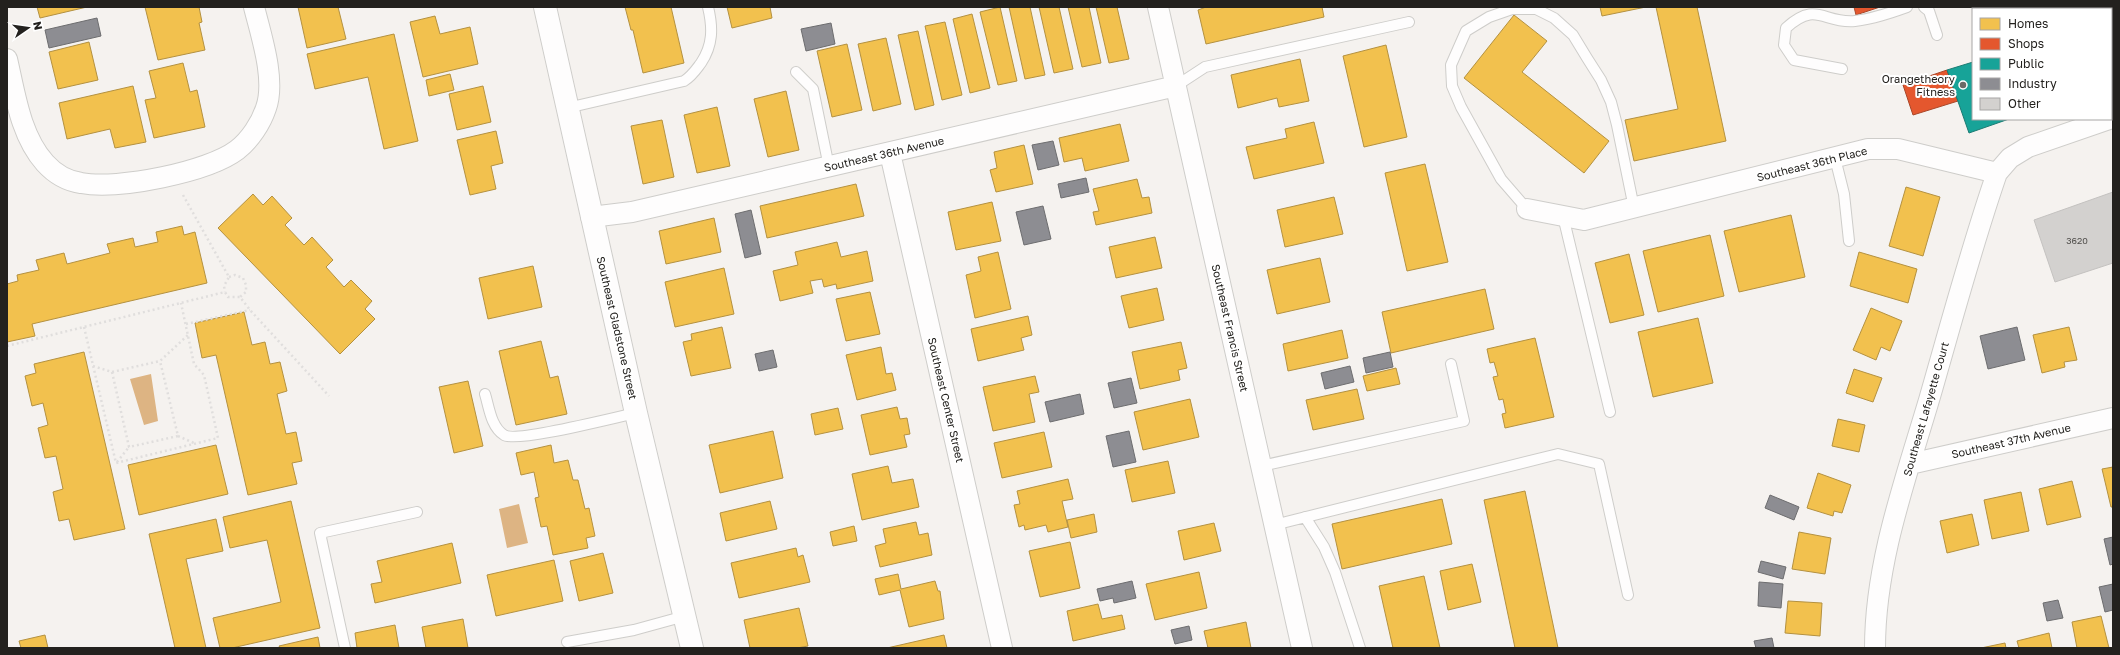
<svg xmlns="http://www.w3.org/2000/svg" width="2120" height="655" font-family="'Golos Text',sans-serif">
  <style>
    .water { fill: #ddb483 }
    .homes { fill: #f2c14e; stroke: #b49140 }
    .shops { fill: #e4572e; stroke: #aa4729 }
    .public { fill: #17a398; stroke: #1b7c73 }
    .industry { fill: #8d8d92; stroke: #6d6d6f }
    .building { fill: #d3d1cf; stroke: #c4c2c0 }
    .lines { fill: none; stroke-linecap: round; stroke-linejoin: round }
    .service-casing { stroke: #cecdca; stroke-width: 12 }
    .minor-casing { stroke: #cecdca; stroke-width: 22 }
    .tertiary-casing { stroke: #cecdca; stroke-width: 24 }
    .primary-casing { stroke: #cecdca; stroke-width: 24 }
    .path { stroke: #e0dedd; stroke-width: 2.5; stroke-dasharray: 2 3; stroke-linecap: butt }
    .service { stroke: #fefdfd; stroke-width: 10 }
    .minor { stroke: #fefdfd; stroke-width: 20 }
    .tertiary { stroke: #fefdfd; stroke-width: 22 }
    .primary { stroke: #fefdfd; stroke-width: 22 }
    .poi-dot { fill: #6c6a67; stroke: #fff; stroke-width: 1.5 }
    .labels { text-anchor: middle; stroke-width: 4; stroke-linejoin: round; paint-order: stroke }
    .number-label { font-size: 9px; fill: #4f4d4a }
    .poi-label { font-size: 11px; fill: #23211e; stroke: #fff; text-anchor: end }
    .street-label { font-size: 11px; fill: #23211e; stroke: #fff }
  </style>
  <rect width="100%" height="100%" fill="#f5f2ef"/>
  <!-- water -->
  <path class="water" d="M151,374L158,421L144,425L130,379Z
    M519,504L528,543L507,548L499,509Z"/>
  <!-- homes -->
  <path class="homes" d="M37,7H87L40,18Z
    M145,7H199L202,22L199,23L205,50L158,60Z
    M298,7H338L346,39L307,48Z
    M625,7H671L684,63L643,73L633,30H631Z
    M727,7H770L772,18L732,28Z
    M1000,7L1017,81L998,85L980,12Z
    M1009,7H1030L1045,75L1025,79Z
    M1039,7H1059L1073,69L1054,73Z
    M1068,7H1089L1101,63L1082,67Z
    M1096,7H1117L1129,59L1109,63Z
    M1206,7H1322L1324,17L1206,44L1198,10Z
    M1600,7H1646L1602,16Z
    M1656,7H1697L1726,141L1634,161L1625,120L1678,109Z
    M972,14L990,88L970,93L953,19Z
    M1514,15L1547,41L1522,72L1609,141L1584,173L1464,78Z
    M435,16L440,34L470,27L478,64L423,77L410,22Z
    M945,22L962,95L942,100L925,26Z
    M918,31L934,105L915,110L898,35Z
    M394,34L418,141L384,149L368,77L315,89L307,54Z
    M886,38L901,104L873,111L858,44Z
    M89,42L98,80L58,89L49,52Z
    M847,44L862,110L832,117L817,51Z
    M1386,45L1407,137L1364,147L1343,56Z
    M1300,59L1309,101L1279,107L1277,98L1238,108L1231,75Z
    M183,63L190,92L197,90L205,127L154,138L145,100L156,98L149,71Z
    M450,74L454,90L429,96L426,80Z
    M133,86L146,142L115,148L110,129L67,139L59,103Z
    M483,86L491,122L457,130L449,94Z
    M786,91L799,150L768,157L754,99Z
    M717,107L730,166L697,173L684,115Z
    M662,120L674,177L643,184L631,126Z
    M1314,122L1324,163L1254,179L1246,147L1287,138L1285,129Z
    M1120,124L1129,161L1085,171L1082,158L1064,162L1059,138Z
    M496,131L503,163L491,166L496,189L470,195L457,140Z
    M1024,145L1033,184L996,192L990,170L997,168L994,152Z
    M1425,164L1448,262L1407,271L1385,173Z
    M1137,179L1142,198L1149,197L1152,213L1096,225L1093,212L1099,211L1093,189Z
    M856,184L864,216L767,238L760,206Z
    M1906,187L1940,197L1923,256L1889,246Z
    M253,194L263,205L272,196L292,218L285,225L304,245L312,237L333,260L326,267L344,287L351,280L372,301L365,309L375,319L340,354L218,228Z
    M1334,197L1343,234L1285,247L1277,210Z
    M992,202L1001,241L956,250L948,212Z
    M1791,215L1805,277L1739,292L1724,231Z
    M714,218L721,252L666,264L659,231Z
    M182,226L184,235L195,232L207,283L32,324L35,336L7,342V284L18,281L17,275L39,270L36,260L64,253L67,264L110,253L107,244L133,238L135,247L158,242L156,232Z
    M1710,235L1724,296L1658,312L1643,251Z
    M1155,237L1162,268L1116,278L1109,247Z
    M837,242L841,257L867,251L873,281L837,289L836,284L824,287L822,279L810,281L813,293L780,301L773,271L798,265L795,252Z
    M998,252L1011,309L975,318L966,275L981,271L978,257Z
    M1859,252L1917,269L1908,303L1850,286Z
    M1629,254L1644,315L1610,323L1595,263Z
    M1320,258L1330,302L1277,314L1267,270Z
    M533,266L542,307L488,319L479,278Z
    M724,268L734,314L675,327L665,282Z
    M1157,288L1164,320L1129,328L1121,296Z
    M1485,289L1494,329L1391,353L1382,312Z
    M870,292L880,334L846,341L836,299Z
    M1871,308L1902,321L1890,351L1881,347L1876,360L1853,350Z
    M244,312L252,345L265,342L270,364L280,362L287,391L277,394L286,434L296,432L302,461L292,463L297,484L248,495L216,355L202,358L195,323Z
    M1028,316L1032,335L1021,338L1024,350L978,361L971,329Z
    M1698,318L1713,383L1653,397L1638,332Z
    M722,327L731,368L691,376L683,342L692,340L691,334Z
    M2069,327L2077,360L2064,362L2065,367L2042,373L2033,335Z
    M1342,330L1348,358L1288,371L1283,344Z
    M1535,338L1554,417L1505,428L1502,414L1506,413L1503,399L1499,400L1493,377L1498,376L1494,362L1490,363L1487,349Z
    M541,341L550,378L558,376L567,414L516,425L499,351Z
    M1181,342L1187,368L1178,370L1180,380L1140,389L1132,352Z
    M881,347L886,374L892,373L896,390L857,400L846,355Z
    M84,352L125,529L74,540L69,519L59,521L53,492L63,489L56,456L45,458L38,428L48,425L43,403L32,406L25,376L36,373L34,364Z
    M1396,368L1400,384L1367,391L1363,376Z
    M1854,369L1882,378L1873,402L1846,393Z
    M1035,376L1039,392L1029,394L1035,422L993,431L983,387Z
    M468,381L483,446L454,453L439,387Z
    M1357,389L1364,419L1313,430L1306,400Z
    M1190,399L1199,437L1143,450L1134,412Z
    M897,407L900,419L907,418L910,434L904,435L907,447L870,455L861,415Z
    M838,408L843,429L815,435L811,414Z
    M1838,419L1865,425L1859,452L1832,446Z
    M773,431L783,478L720,493L709,445Z
    M1044,432L1052,467L1002,478L994,443Z
    M216,445L228,494L139,515L128,465Z
    M551,445L554,463L568,460L573,480H578L585,509L589,508L595,536L586,538L588,548L553,555L547,526L541,527L535,498L539,497L534,472L521,475L516,453Z
    M1168,461L1175,493L1132,502L1125,470Z
    M888,466L892,483L913,479L919,507L862,520L852,474Z
    M2113,467V507H2111L2102,469Z
    M1818,473L1851,485L1842,513L1834,511L1833,516L1807,508Z
    M1068,479L1073,499L1062,501L1068,527L1048,532L1046,525L1025,530L1024,525L1019,527L1014,505L1020,504L1017,491Z
    M2072,481L2081,517L2047,525L2039,489Z
    M1525,491L1558,648H1515L1484,500Z
    M2021,492L2029,531L1992,539L1984,500Z
    M1442,499L1452,544L1342,569L1332,524Z
    M291,501L320,628L232,648H220L213,618L281,602L267,540L230,548L223,517Z
    M770,501L777,529L726,541L720,513Z
    M1094,514L1097,532L1071,538L1067,520Z
    M1972,514L1979,545L1947,553L1940,521Z
    M216,519L223,551L186,559L206,648H175L149,534Z
    M916,522L919,535L928,533L932,555L880,567L875,546L886,543L883,529Z
    M1214,523L1221,551L1184,560L1178,531Z
    M854,526L857,541L833,546L830,532Z
    M1799,532L1831,538L1825,574L1792,569Z
    M1070,542L1080,588L1040,597L1029,551Z
    M452,543L461,583L375,603L371,584L382,582L377,561Z
    M796,548L798,557L803,555L810,582L739,598L731,563Z
    M603,553L613,593L579,601L570,561Z
    M554,560L563,601L496,616L487,575Z
    M1472,564L1481,602L1448,610L1440,571Z
    M1199,572L1207,608L1155,620L1146,584Z
    M898,574L901,589L935,581L938,591H940L944,619L909,627L900,590L879,595L875,579Z
    M1424,576L1440,648H1393L1379,586Z
    M1788,601L1822,603L1820,636L1785,633Z
    M1098,604L1102,619L1122,615L1125,629L1073,641L1067,611Z
    M799,608L808,646L797,648H750L744,620Z
    M2101,616L2109,648H2077L2072,622Z
    M463,619L468,648H426L422,627Z
    M1246,622L1251,648H1208L1204,631Z
    M395,625L399,648H357L355,633Z
    M2049,633L2052,648H2019L2017,641Z
    M45,635L48,648H21L19,641Z
    M944,635L947,648H887Z
    M318,637L320,648H280L279,646Z
    M2005,643L2006,648H1981Z"/>
  <!-- shops -->
  <path class="shops" d="M1854,7H1880L1856,15Z
    M1947,70L1958,101L1913,115L1903,85Z"/>
  <!-- public -->
  <path class="public" d="M1973,62V119H2009L1969,133L1947,70Z"/>
  <!-- industry -->
  <path class="industry" d="M97,18L101,36L49,48L45,30Z
    M831,23L835,44L806,51L801,29Z
    M1053,141L1059,165L1038,170L1032,145Z
    M1086,178L1089,192L1061,198L1058,184Z
    M1043,206L1051,239L1024,245L1016,212Z
    M751,210L761,254L745,258L735,214Z
    M2017,327L2025,360L1988,369L1980,336Z
    M773,350L777,367L759,371L755,354Z
    M1390,352L1393,367L1366,373L1363,358Z
    M1350,366L1354,382L1325,389L1321,373Z
    M1131,378L1137,403L1114,408L1108,383Z
    M1080,394L1084,414L1050,422L1045,402Z
    M1129,431L1136,462L1113,467L1106,436Z
    M1770,495L1799,507L1794,520L1765,508Z
    M2113,537V564L2110,565L2104,539Z
    M1761,561L1786,567L1783,579L1758,572Z
    M1132,581L1136,598L1114,603L1113,598L1100,601L1097,589Z
    M1759,582L1783,584L1781,608L1758,606Z
    M2113,584V610L2105,612L2099,587Z
    M2058,600L2063,618L2047,621L2043,603Z
    M1189,626L1192,640L1175,644L1171,630Z
    M1772,638L1774,648H1756L1754,641Z"/>
  <!-- building -->
  <path class="building" d="M2113,192V263L2055,282L2034,220Z"/>
  <g class="lines">
    <defs>
      <path id="service" d="M1924,7L1929,11L1937,35
        M1842,69L1794,60L1784,45L1786,28C1817,0 1823,24 1855,21C1873,19 1890,13 1907,7
        M796,72L813,89L829,167
        M1176,86L1205,67L1409,22
        M567,108L684,81C692,76 695,71 701,63C713,45 713,28 708,7
        M1835,158L1844,194L1849,241
        M1527,209L1501,179L1461,107L1452,86L1451,65L1466,31L1489,17L1512,9H1536L1554,18L1573,35L1587,58L1601,80L1611,102L1617,125L1634,208
        M1563,216L1610,412
        M485,394C489,407 491,427 504,435C516,443 616,417 636,413
        M1261,466L1464,421L1451,364
        M1305,517L1324,547L1335,572L1360,648
        M1274,525L1558,454L1599,464L1628,595
        M567,642L634,630L685,616
        M345,648L320,533L417,512"/>
      <path id="minor" d="M1158,7L1302,648
        M7,59C15,93 20,135 45,163C54,173 67,181 81,183C118,190 208,172 237,150C250,140 261,123 266,108C276,80 261,35 254,7
        M890,153L1002,648
        M1527,209L1584,220L1868,149H1898L1997,173
        M591,217L632,212L1176,86
        M1910,464L2113,418
        M1875,648C1875,563 1905,481 1929,400C1951,324 1971,248 1997,173L2010,158L2028,147L2109,119"/>
      <path id="tertiary" d="M545,7L636,413L692,648"/>
      <path id="primary" d="M2113,7V8"/>
    </defs>
    <!-- service casing -->
    <use href="#service" class="service-casing"/>
    <!-- minor casing -->
    <use href="#minor" class="minor-casing"/>
    <!-- tertiary casing -->
    <use href="#tertiary" class="tertiary-casing"/>
    <!-- primary casing -->
    <use href="#primary" class="primary-casing"/>
    <!-- path -->
    <path class="path" d="M183,195L229,277L224,286L225,292
      M229,277L235,275L243,278L246,285V292L240,297
      M186,324L250,310
      M84,327L116,463L218,438L204,375L194,364L181,303
      M7,346L225,292L228,297H240L250,310L329,396
      M93,366L112,372L160,361L188,335
      M112,372L129,447L178,436L160,361
      M178,436L194,443
      M117,462L129,447"/>
    <!-- service -->
    <use href="#service" class="service"/>
    <!-- minor -->
    <use href="#minor" class="minor"/>
    <!-- tertiary -->
    <use href="#tertiary" class="tertiary"/>
    <!-- primary -->
    <use href="#primary" class="primary"/>
  </g>
  <!-- markers -->
  <circle class="poi-dot" cx="1963" cy="85" r="4"/>
  <g class="labels">
    <!-- number labels -->
    <g class="number-label">
      <text x="2077" y="244">3620</text>
    </g>
    <!-- poi labels -->
    <g class="poi-label">
      <text x="1955" y="83">Orangetheory<tspan x="1955" dy="13">Fitness</tspan></text>
    </g>
    <!-- street labels -->
    <g class="street-label">
      <text transform="translate(884 154) rotate(-13)" y="4">Southeast 36th Avenue</text>
      <text transform="translate(1812 164) rotate(-14)" y="4">Southeast 36th Place</text>
      <text transform="translate(617 328) rotate(77)" y="4">Southeast Gladstone Street</text>
      <text transform="translate(1230 328) rotate(77)" y="4">Southeast Francis Street</text>
      <text transform="translate(946 400) rotate(77)" y="4">Southeast Center Street</text>
      <text transform="translate(1926 409) rotate(-74)" y="4">Southeast Lafayette Court</text>
      <text transform="translate(2011 441) rotate(-13)" y="4">Southeast 37th Avenue</text>
    </g>
  </g>
  <!-- border -->
  <rect width="2120" height="655" fill="none" stroke="#23211e" stroke-width="16"/>
  <!-- legend -->
  <rect x="1972" y="8" width="140" height="112" fill="#ffffff" stroke="#a7a6a5"/>
  <rect x="1980" y="18" width="20" height="12" fill="#f2c14e" stroke="#a7a6a5"/>
  <text x="2008" y="28" font-size="12" fill="#23211e">Homes</text>
  <rect x="1980" y="38" width="20" height="12" fill="#e4572e" stroke="#a7a6a5"/>
  <text x="2008" y="48" font-size="12" fill="#23211e">Shops</text>
  <rect x="1980" y="58" width="20" height="12" fill="#17a398" stroke="#a7a6a5"/>
  <text x="2008" y="68" font-size="12" fill="#23211e">Public</text>
  <rect x="1980" y="78" width="20" height="12" fill="#8d8d92" stroke="#a7a6a5"/>
  <text x="2008" y="88" font-size="12" fill="#23211e">Industry</text>
  <rect x="1980" y="98" width="20" height="12" fill="#d3d1cf" stroke="#a7a6a5"/>
  <text x="2008" y="108" font-size="12" fill="#23211e">Other</text>
  <!-- north arrow -->
  <g transform="translate(28 28) rotate(77)" stroke="#ffffff" stroke-width="3" paint-order="stroke">
  <path d="M0-3L7 15L0 10L-7 15Z" fill="#23211e"/>
  <text y="-6" font-size="11" font-weight="bold" text-anchor="middle" fill="#23211e">N</text>
  </g>
</svg>
